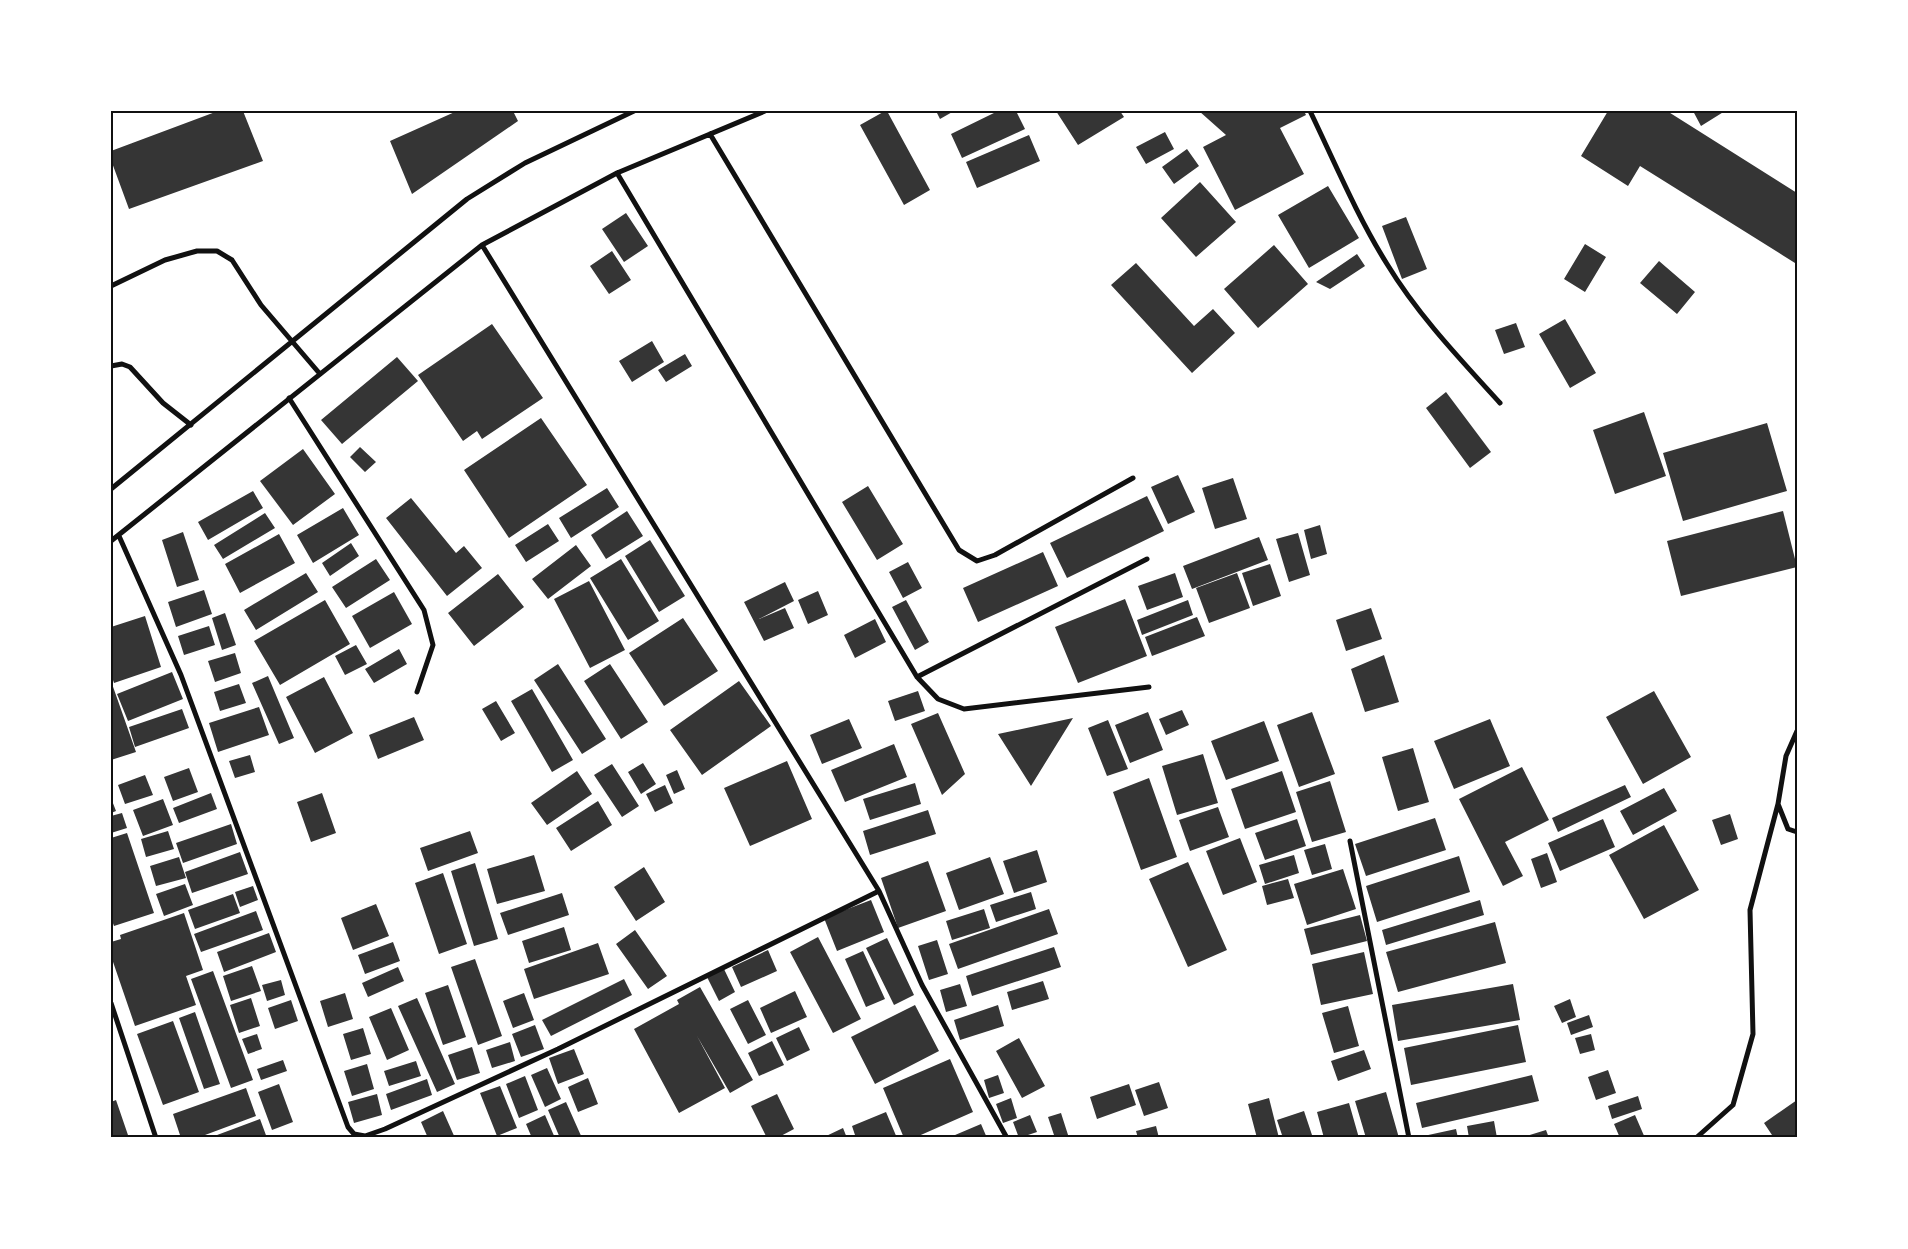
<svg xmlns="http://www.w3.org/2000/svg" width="1908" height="1249" font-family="'Noto Sans',sans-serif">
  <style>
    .building { fill: #353535 }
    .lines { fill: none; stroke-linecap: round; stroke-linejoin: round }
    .minor { stroke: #111; stroke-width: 5 }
    .neatline { fill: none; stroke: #111; stroke-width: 2 }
  </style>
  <rect width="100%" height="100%" fill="#fff"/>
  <!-- building -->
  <path class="building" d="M218,111H243L263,161L129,209L111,160V151Z
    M457,111H513L518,121L412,194L390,141Z
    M885,111H887L930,190L904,205L860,125Z
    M936,111H954L940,119Z
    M998,111H1016L1025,129L962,158L951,134Z
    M1056,111H1120L1124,117L1078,145Z
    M1199,111H1304L1306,115L1280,128L1304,174L1235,210L1203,147L1226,135Z
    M1608,111H1667L1797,193L1795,263L1640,166L1628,186L1581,156Z
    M1693,111H1725L1701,126Z
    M1165,132L1174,149L1146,164L1136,147Z
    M1029,135L1040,161L977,188L966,162Z
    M1187,149L1199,166L1174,184L1162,167Z
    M1200,182L1236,222L1196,257L1161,218Z
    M1328,186L1359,238L1309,268L1278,215Z
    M626,213L648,246L624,262L602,229Z
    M1406,217L1427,269L1402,279L1382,226Z
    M1585,244L1606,257L1585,292L1564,279Z
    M1274,245L1308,284L1258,328L1224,289Z
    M612,251L631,280L609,294L590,266Z
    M1357,254L1365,266L1330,289L1316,282Z
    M1659,261L1695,292L1677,314L1640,283Z
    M1136,263L1194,326L1213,309L1235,333L1192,373L1111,285Z
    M1565,319L1596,373L1570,388L1539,334Z
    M1516,323L1525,347L1504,354L1495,330Z
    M492,324L543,398L482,439L477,431L463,441L418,375Z
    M652,341L664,362L632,382L619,361Z
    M685,354L692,366L666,382L658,370Z
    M397,357L418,381L342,444L321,420Z
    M1446,392L1491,452L1470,468L1426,408Z
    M1644,412L1666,476L1615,494L1593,430Z
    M541,418L587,485L509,538L464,470Z
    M1767,423L1787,491L1683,521L1663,453Z
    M360,447L376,462L365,472L350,457Z
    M303,449L335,494L293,525L260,481Z
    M1178,475L1195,512L1168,524L1151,487Z
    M1233,478L1247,519L1215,529L1202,488Z
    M868,486L903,544L877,560L842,502Z
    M607,488L619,507L571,538L559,518Z
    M253,491L263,508L208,540L198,522Z
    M1147,496L1164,531L1067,578L1050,543Z
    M411,498L456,553L464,546L482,568L447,596L386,518Z
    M343,508L359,535L313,563L297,535Z
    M627,511L643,536L606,559L591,535Z
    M1783,511L1797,567L1681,596L1667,541Z
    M265,513L275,528L223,559L214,545Z
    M548,524L559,541L526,562L515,545Z
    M1320,525L1327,554L1311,559L1304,530Z
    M183,532L199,580L177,587L162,540Z
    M1298,533L1310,575L1289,582L1276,539Z
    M279,534L295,563L240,593L225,564Z
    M1259,537L1268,560L1192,589L1183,566Z
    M650,540L685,596L659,612L625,556Z
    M351,543L359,556L330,576L322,563Z
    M576,545L591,566L548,599L532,579Z
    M1043,552L1058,586L978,622L963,588Z
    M376,559L390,580L346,608L332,587Z
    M621,559L659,621L628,640L590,578Z
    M908,562L922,588L903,598L889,572Z
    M1270,564L1281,596L1253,606L1242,573Z
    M306,573L318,592L256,630L244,610Z
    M1175,573L1183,597L1147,610L1138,586Z
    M1237,573L1250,608L1209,623L1196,588Z
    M498,574L524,607L474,646L448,613Z
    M589,581L625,650L590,668L554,599Z
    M785,582L794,601L759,619L785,608L794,628L764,641L744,602Z
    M204,590L212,614L176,627L168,602Z
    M818,591L828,615L808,624L798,600Z
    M394,592L412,624L370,648L352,616Z
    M1125,599L1147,656L1078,683L1055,627Z
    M325,600L350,644L280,685L254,641Z
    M906,600L929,642L915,650L892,607Z
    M1188,600L1193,615L1142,635L1137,620Z
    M1371,608L1382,639L1346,651L1336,620Z
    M225,613L236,645L222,650L212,618Z
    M145,616L161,667L114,683L111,674V627Z
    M1197,617L1205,636L1152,656L1145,637Z
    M683,618L718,671L664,706L629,653Z
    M875,619L886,642L855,658L844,635Z
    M209,626L215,645L184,655L178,636Z
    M356,645L367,664L345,675L335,656Z
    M399,649L407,664L374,683L365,669Z
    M235,653L241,673L215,682L208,661Z
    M1384,655L1399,702L1365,712L1351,669Z
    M558,664L606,739L582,754L534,680Z
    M610,664L648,722L621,739L584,681Z
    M172,672L183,699L128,721L117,694Z
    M268,676L294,738L279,744L252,683Z
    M324,677L353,733L315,753L286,697Z
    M111,681L136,752L111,760Z
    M739,681L771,726L702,775L670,730Z
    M239,684L246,703L220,711L214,692Z
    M532,689L573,760L552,772L511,701Z
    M918,691L925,711L895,721L888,701Z
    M1654,691L1691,757L1643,784L1606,717Z
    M496,701L515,733L501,741L482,709Z
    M259,707L269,735L218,752L209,723Z
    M182,709L189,728L135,747L129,727Z
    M1182,710L1189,725L1166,735L1159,719Z
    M1148,712L1163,750L1130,763L1115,725Z
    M1312,712L1335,774L1299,787L1277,725Z
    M938,713L965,774L942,795L911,724Z
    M414,717L424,740L378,759L369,735Z
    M1073,718L1031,786L998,734Z
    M849,719L862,748L822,764L810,735Z
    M1490,719L1510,766L1454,789L1434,741Z
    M1108,720L1128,769L1107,776L1088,728Z
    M1264,721L1279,761L1226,780L1211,741Z
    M894,744L907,777L845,802L831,770Z
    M1413,748L1429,802L1398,811L1382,757Z
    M1203,754L1218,803L1177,815L1162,766Z
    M250,755L255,772L235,778L229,761Z
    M787,761L812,819L750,846L724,788Z
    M643,763L656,784L641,794L628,772Z
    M612,764L639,806L622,817L594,775Z
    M1522,767L1549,820L1505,842L1523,876L1503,886L1459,799Z
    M189,768L198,792L173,801L164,777Z
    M677,770L685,789L674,794L666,775Z
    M577,771L592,794L547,825L531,803Z
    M1282,771L1296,812L1245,829L1231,789Z
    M145,775L153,795L125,804L118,785Z
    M1149,778L1177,857L1141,870L1113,792Z
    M1330,781L1346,832L1312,842L1296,792Z
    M915,783L921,804L870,820L863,799Z
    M665,785L673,803L655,812L646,794Z
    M1625,785L1631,797L1558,832L1552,818Z
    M1664,788L1677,811L1633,835L1620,811Z
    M211,793L217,809L179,823L173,808Z
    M322,793L336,833L311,842L297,802Z
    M111,798L116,811L111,813Z
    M163,799L173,825L143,836L133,810Z
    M598,801L612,825L571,851L556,828Z
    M1218,807L1229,837L1190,851L1179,820Z
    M928,810L936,834L870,855L863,831Z
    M122,813L127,828L111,833V816Z
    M1730,814L1738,839L1721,845L1712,820Z
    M1435,818L1446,850L1366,876L1355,844Z
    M1297,819L1306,846L1265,860L1255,833Z
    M1603,819L1615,847L1560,871L1548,843Z
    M231,824L237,844L183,863L176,843Z
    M1664,825L1699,890L1644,919L1609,855Z
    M168,831L174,849L146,857L141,839Z
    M470,831L478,853L428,871L420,848Z
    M127,833L154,913L114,926L111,918V838Z
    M1240,838L1257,882L1223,895L1206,851Z
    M1325,844L1332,869L1312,875L1304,850Z
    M1037,850L1047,882L1014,893L1003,861Z
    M240,852L248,874L192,893L185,872Z
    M1547,853L1557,882L1541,888L1531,859Z
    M534,855L545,891L497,904L487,869Z
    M1294,855L1299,873L1265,884L1259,865Z
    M1459,856L1470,892L1377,922L1366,886Z
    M179,857L186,878L156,886L150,866Z
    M990,857L1004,894L959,910L946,873Z
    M928,861L946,911L898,928L881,878Z
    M1188,862L1227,950L1188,967L1149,879Z
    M475,863L498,939L474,946L451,871Z
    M644,867L665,902L636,921L614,887Z
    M1343,869L1356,909L1307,925L1294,884Z
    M443,873L467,944L439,954L415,883Z
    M1288,879L1294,898L1267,905L1262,886Z
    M185,884L193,905L164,916L156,894Z
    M253,886L258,900L240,907L235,892Z
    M1031,892L1036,909L996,922L990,905Z
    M562,893L569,915L508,935L500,913Z
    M233,894L240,913L195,929L188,910Z
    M871,900L884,932L837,951L824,918Z
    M1480,900L1484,915L1386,945L1382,930Z
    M376,904L389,936L353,950L341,918Z
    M984,909L990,928L952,940L946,921Z
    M1049,909L1058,934L958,969L949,944Z
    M256,911L263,930L201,952L194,934Z
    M184,913L203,970L186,976L196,1005L135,1026L111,956V942L121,939L120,935Z
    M1360,915L1367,941L1311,955L1304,929Z
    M1495,922L1506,963L1398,992L1386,952Z
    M564,927L571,950L529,963L522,941Z
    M635,930L667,976L648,989L616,944Z
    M269,933L276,952L224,972L217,952Z
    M818,937L861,1019L833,1033L790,952Z
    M887,938L914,995L894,1005L866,948Z
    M937,940L948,974L929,980L918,946Z
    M393,942L400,961L365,974L358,955Z
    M598,943L609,974L534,999L524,969Z
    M1054,947L1061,967L972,996L966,976Z
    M768,950L777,971L741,987L732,967Z
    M863,951L885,999L866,1007L845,959Z
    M1364,952L1373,994L1321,1005L1312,964Z
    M475,959L502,1036L478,1045L451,967Z
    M252,966L261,991L231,1001L223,976Z
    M398,967L404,981L368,997L362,983Z
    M724,969L735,992L719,1001L707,977Z
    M213,971L253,1080L231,1088L191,979Z
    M624,979L632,995L551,1036L542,1020Z
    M281,980L285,995L267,1001L262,985Z
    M1043,981L1049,999L1012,1010L1007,992Z
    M960,984L967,1006L946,1012L940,990Z
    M1513,984L1520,1020L1398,1041L1392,1005Z
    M448,985L466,1037L443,1045L425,993Z
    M700,987L753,1080L730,1093L697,1036L725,1088L679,1113L634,1029L679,1004L677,1000Z
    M795,991L807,1017L771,1033L760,1008Z
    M345,993L353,1019L328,1027L320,1001Z
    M524,993L534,1020L513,1028L503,1001Z
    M251,998L260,1026L239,1033L230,1005Z
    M417,998L455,1084L437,1092L398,1006Z
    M1570,999L1576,1017L1562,1023L1554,1006Z
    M291,1000L298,1021L275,1029L268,1008Z
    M748,1000L766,1035L748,1044L730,1009Z
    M915,1005L939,1051L875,1084L851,1037Z
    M998,1005L1004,1026L960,1040L954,1020Z
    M1348,1006L1359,1046L1334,1053L1322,1013Z
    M391,1008L409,1050L387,1060L369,1017Z
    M195,1012L220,1084L204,1089L179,1018Z
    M1589,1015L1593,1027L1571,1035L1567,1023Z
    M173,1021L199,1092L163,1105L137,1034Z
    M535,1025L544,1049L521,1057L512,1034Z
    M1518,1025L1526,1062L1411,1085L1404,1048Z
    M799,1027L810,1050L787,1061L776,1038Z
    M363,1028L371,1054L351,1060L343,1034Z
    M257,1034L262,1049L248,1054L242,1039Z
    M1591,1034L1595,1050L1580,1054L1575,1038Z
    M1019,1038L1045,1086L1022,1098L996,1051Z
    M772,1041L784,1065L759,1076L748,1053Z
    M510,1042L515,1061L492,1068L486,1050Z
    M472,1047L480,1073L457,1080L448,1055Z
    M574,1049L584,1074L558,1084L549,1058Z
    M1364,1050L1371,1069L1338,1081L1331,1061Z
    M950,1059L973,1112L914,1138H904L883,1088Z
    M283,1060L287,1071L261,1080L257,1069Z
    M416,1061L421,1076L389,1086L384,1071Z
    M367,1064L374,1089L352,1096L344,1071Z
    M547,1068L561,1099L545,1107L531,1075Z
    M1608,1070L1616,1093L1596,1100L1588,1077Z
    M998,1075L1004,1093L989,1098L984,1080Z
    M1532,1075L1539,1101L1422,1128L1416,1103Z
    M525,1076L538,1110L519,1118L506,1084Z
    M588,1078L598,1104L578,1112L568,1087Z
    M427,1079L432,1095L391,1110L386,1094Z
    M1159,1082L1168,1108L1144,1116L1135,1090Z
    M279,1084L293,1122L272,1130L258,1092Z
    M1129,1084L1136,1105L1097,1119L1090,1097Z
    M500,1086L517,1128L497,1136L480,1093Z
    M246,1088L256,1116L197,1138H181L173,1114Z
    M1386,1092L1399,1138H1366L1355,1101Z
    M377,1094L382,1115L354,1123L348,1102Z
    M777,1094L794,1129L777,1138H767L751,1106Z
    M1638,1096L1642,1109L1612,1119L1608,1106Z
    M1011,1098L1017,1118L1003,1123L996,1104Z
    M1269,1098L1279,1138H1257L1248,1104Z
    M116,1100L129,1138H111V1102Z
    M1797,1100V1138H1774L1764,1123Z
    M566,1102L582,1138H560L548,1110Z
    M1349,1103L1359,1138H1324L1317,1112Z
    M443,1111L455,1138H428L421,1122Z
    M1304,1111L1313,1138H1283L1277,1120Z
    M886,1112L897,1138H856L852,1126Z
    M1061,1113L1069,1138H1055L1048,1117Z
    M545,1115L555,1138H532L526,1124Z
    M1030,1115L1037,1132L1019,1138L1013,1122Z
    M1635,1115L1645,1138H1620L1614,1124Z
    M260,1119L267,1138H209Z
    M1494,1121L1497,1138H1469L1467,1126Z
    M981,1124L987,1138H948Z
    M1156,1126L1159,1138H1138L1136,1131Z
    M843,1128L847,1138H822Z
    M1456,1129L1458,1138H1419V1137Z
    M1546,1130L1549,1138H1523V1137Z"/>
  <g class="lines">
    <!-- minor -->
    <path class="minor" d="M1310,111C1335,163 1357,216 1387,264C1418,315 1460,359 1500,403
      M710,134L959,550L977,561L995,555L1133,478
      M617,173L917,677L938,699L964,709L1149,687
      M482,245L879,891
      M111,286L165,260L197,251H217L232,260L261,305L320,374
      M111,366L122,364L130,367L163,403L191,425
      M289,398L424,610L433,645L417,692
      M111,489L467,199L525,163L634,111
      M119,536L181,675L348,1127L354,1134L365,1136L385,1129L558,1049L879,891L922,985L1007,1138
      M111,541L482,245L617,173L765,111
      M917,677L1147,559
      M1797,731L1786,756L1778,804L1788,829L1797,832
      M1350,841L1409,1138
      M111,1003L156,1138
      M1696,1138L1733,1105L1753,1034L1750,910L1778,804"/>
  </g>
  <!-- border -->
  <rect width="1908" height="1249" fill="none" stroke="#ffffff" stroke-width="225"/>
  <rect x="112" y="112" width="1684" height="1024" class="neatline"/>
</svg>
